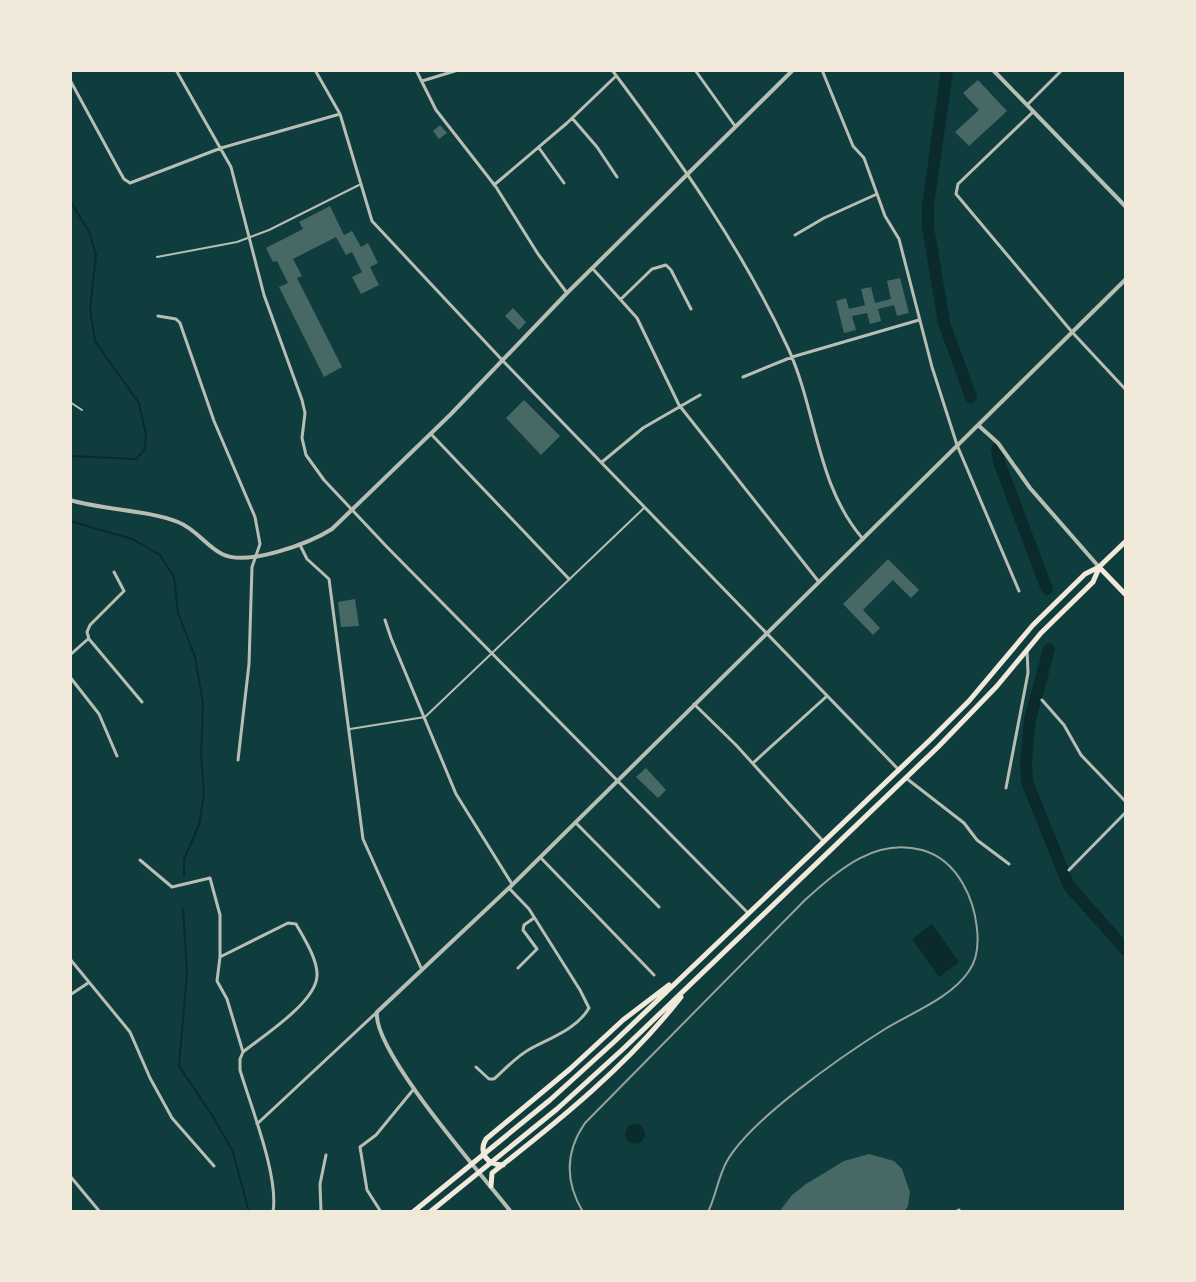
<svg xmlns="http://www.w3.org/2000/svg" width="1196" height="1282" font-family="Lato,sans-serif">
  <style>
    .water { fill: #0a2a2b }
    .lines { fill: none; stroke-linecap: round; stroke-linejoin: round }
    .stream { stroke: #0a2a2b; stroke-width: 2 }
    .river { stroke: #0a2a2b; stroke-width: 12 }
    .building { fill: #486865 }
    .service { stroke: #b8beb3; stroke-width: 2 }
    .minor { stroke: #b8beb3; stroke-width: 3 }
    .tertiary { stroke: #b8beb3; stroke-width: 4 }
    .secondary { stroke: #f1e9da; stroke-width: 5 }
    .rail { stroke: #97a49c; stroke-width: 2 }
  </style>
  <rect width="100%" height="100%" fill="#0f3d3e"/>
  <!-- water -->
  <path class="water" d="M932,924L959,962L939,977L912,939Z
    M625 1134a10 10 0 1 1 20 0a10 10 0 1 1-20 0Z"/>
  <g class="lines">
    <!-- stream -->
    <path class="stream" d="M70,200L90,234L96,255L90,309L95,341L139,403L146,435L145,449L136,459L70,456
      M70,521L132,539L160,555L174,577L178,613L195,657L203,704L201,754L204,794L199,825L184,859V876
      M183,909L187,972L179,1066L214,1118L233,1152L249,1212"/>
    <!-- river -->
    <path class="river" d="M947,70L928,206V227L944,323L971,397
      M997,449L999,462L1047,589
      M1049,649L1030,720L1026,762L1027,782L1069,886L1126,950"/>
  </g>
  <!-- building -->
  <path class="building" d="M978,80L1007,111L969,146L955,132L979,110L963,93Z
    M440,125L447,133L439,139L433,131Z
    M330,206L344,235L352,231L361,247L368,243L378,263L370,267L379,285L361,294L352,277L362,272L352,252L346,255L336,237L293,259L302,276L297,278L342,367L324,377L279,287L288,283L277,261L273,262L266,248L303,229L299,222Z
    M900,278L909,313L897,316L894,305L878,309L881,321L870,324L867,313L852,316L856,330L844,333L836,301L846,298L849,309L865,305L861,289L871,287L875,303L891,299L887,281Z
    M513,308L526,322L519,330L505,316Z
    M524,400L560,436L541,455L506,418Z
    M888,559L919,590L911,598L893,580L863,610L880,628L873,635L843,604Z
    M355,599L359,626L341,627L338,602Z
    M646,768L666,790L658,798L636,777Z
    M869,1154L894,1161L902,1169L910,1192L908,1206L904,1212H779L792,1195L806,1184L844,1161Z"/>
  <g class="lines">
    <!-- service -->
    <path class="service" d="M157,257L237,242L269,230L359,185
      M70,402L82,410
      M350,729L425,717L644,508"/>
    <!-- minor -->
    <path class="minor" d="M176,70L231,167L264,295L302,400L305,413L302,438L306,455L324,480L387,547L748,913
      M315,70L340,114L372,221L504,362L898,769
      M416,70L436,110L496,187L538,254L567,293
      M612,70C678,158 742,248 788,348C817,411 816,485 863,539
      M695,70L735,126
      M822,70L853,146L864,158L885,216L899,239L932,367L957,445L1019,591
      M70,80L120,172L124,179L130,183L221,148L340,114
      M422,81L458,70
      M1028,104L1062,70
      M1033,112L958,184L956,194L1072,332L1126,390
      M572,118L597,147L617,177
      M539,148L564,183
      M494,185L567,123L616,76
      M795,235L824,218L877,194
      M593,269L637,318L679,405L819,582
      M621,299L652,269L666,265L671,270L691,309
      M158,316L176,319L180,323L214,421L255,517L260,544L252,567L249,664L238,760
      M743,377L792,357L919,320
      M431,434L569,579
      M602,462L643,428L700,395
      M300,545L307,559L329,579L363,839L422,970
      M114,572L124,591L90,625L87,632L89,639L142,702
      M385,620L391,638L456,794L512,884
      M70,655L88,639
      M70,677L99,714L117,756
      M1042,700L1064,725L1081,755L1126,802
      M694,704L736,745L823,841
      M753,763L827,696
      M906,778L964,823L977,840L1009,864
      M1006,788L1028,673L1027,650
      M575,822L659,907
      M540,857L654,975
      M140,860L172,887L210,878L220,915V957L217,981L227,999L243,1052L240,1059V1070C251,1107 279,1176 273,1212
      M1069,870L1126,812
      M220,957L288,923L296,924C304,938 318,960 317,976C316,1002 263,1036 243,1052
      M70,959L130,1032L150,1078L172,1118L214,1166
      M518,968L537,949L523,930L524,925L534,918
      M70,995L88,983
      M476,1067L489,1079H494C505,1069 517,1056 530,1049C550,1038 577,1029 589,1008L580,990L529,909L509,888
      M257,1124L377,1012
      M70,1176L100,1212
      M321,1212L320,1184L326,1155
      M381,1212L367,1190L360,1147L376,1135L413,1090
      M955,1212L959,1210"/>
    <!-- tertiary -->
    <path class="tertiary" d="M993,70L1126,207
      M978,425L998,443L1030,488L1099,567
      M70,500C103,510 148,510 178,522C196,529 206,546 222,554C247,567 310,543 332,529L450,415L567,293L793,70
      M511,1212C484,1177 372,1051 377,1012L509,888L1126,279"/>
    <!-- secondary -->
    <path class="secondary" d="M1099,567L1126,595
      M503,1165C487,1165 478,1153 486,1139L570,1069L623,1020L669,985
      M491,1186L492,1173C560,1120 628,1065 681,997
      M413,1212L550,1100L615,1041L930,740L969,701L1033,625L1085,574L1099,567L1126,541
      M430,1212L557,1109L623,1049L938,747L997,686L1041,633L1093,582L1099,568"/>
    <!-- rail -->
    <path class="rail" d="M583,1212C565,1182 565,1152 585,1123L806,899C839,870 875,837 922,850C940,855 954,868 963,884C976,906 985,949 969,971C951,998 911,1013 885,1029C842,1056 751,1119 727,1161C718,1177 716,1196 708,1212"/>
  </g>
  <!-- border -->
  <rect width="1196" height="1282" fill="none" stroke="#f1e9da" stroke-width="144"/>
</svg>
